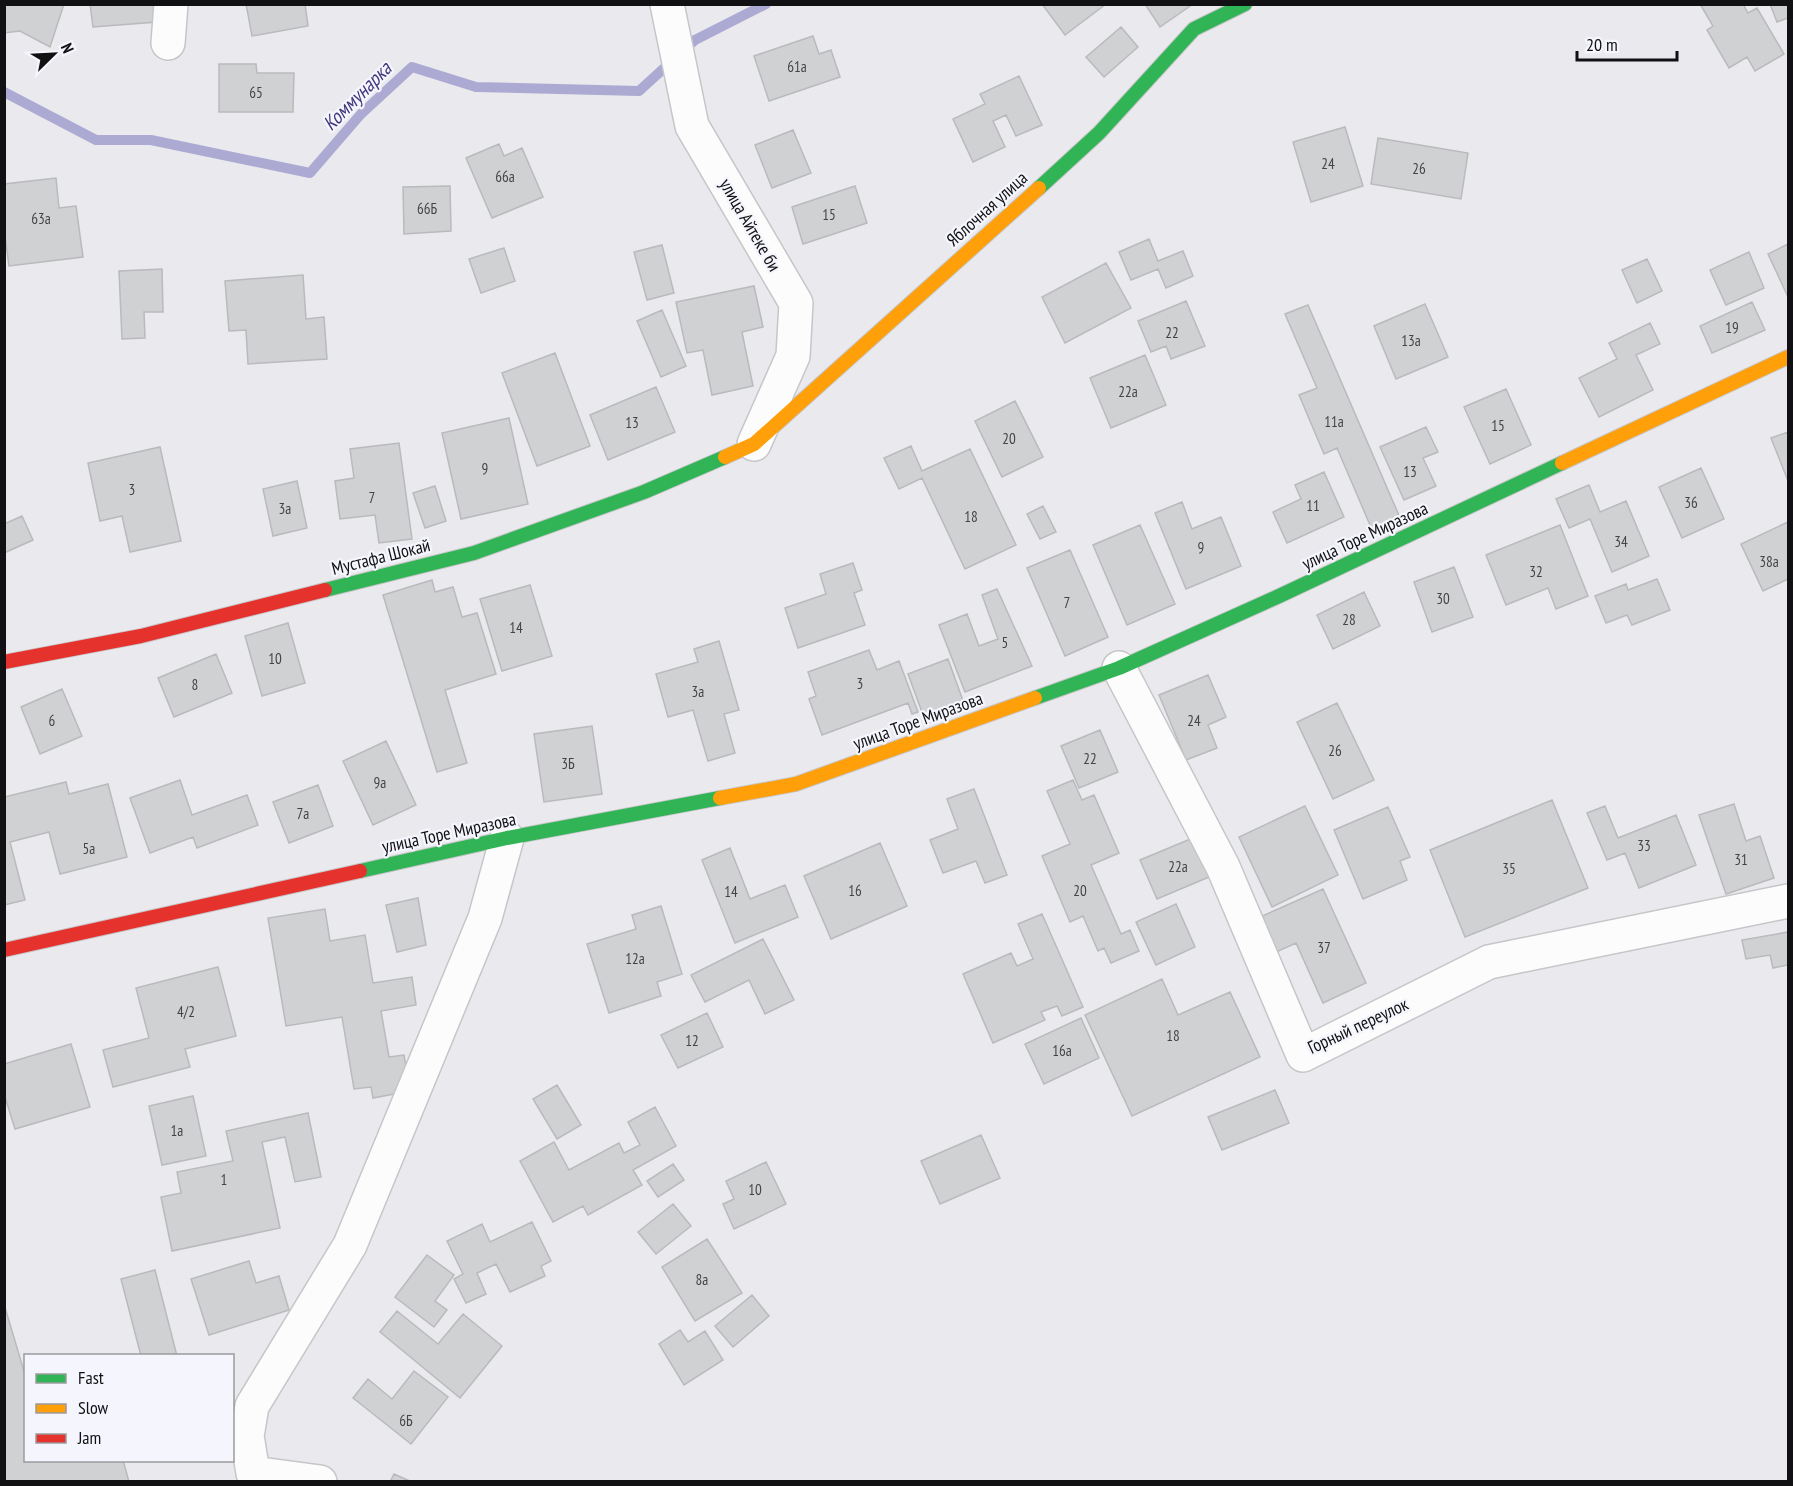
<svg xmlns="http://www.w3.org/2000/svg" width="1793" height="1486" font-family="'PT Sans Narrow',sans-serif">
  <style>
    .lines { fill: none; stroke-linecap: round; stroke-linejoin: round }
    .stream { stroke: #acaad3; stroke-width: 10 }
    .building { fill: #d0d1d2; stroke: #b9babb; stroke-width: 1.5 }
    .street-casing { stroke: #c6c6c9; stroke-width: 36 }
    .fast-casing { stroke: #c6c6c9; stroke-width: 16 }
    .slow-casing { stroke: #c6c6c9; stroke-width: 16 }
    .jam-casing { stroke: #c6c6c9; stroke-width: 16 }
    .street { stroke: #fcfcfc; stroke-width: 33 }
    .fast { stroke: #30b455; stroke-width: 14 }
    .slow { stroke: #ff9f0a; stroke-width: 14 }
    .jam { stroke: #e5322d; stroke-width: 14 }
    .labels { text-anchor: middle; stroke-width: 4.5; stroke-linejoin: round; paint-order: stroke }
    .number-label { font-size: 15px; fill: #444446 }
    .street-label { font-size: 18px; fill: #111113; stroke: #f5f5fd }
    .water-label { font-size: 20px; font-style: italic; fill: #40377c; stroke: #f5f5fd }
  </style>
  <rect width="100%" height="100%" fill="#eaeaee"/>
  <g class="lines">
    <!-- stream -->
    <path class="stream" d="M4,92L96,140H151L310,173L361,114L412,67L476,87L639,91L695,40L766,4"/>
  </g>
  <!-- building -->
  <path class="building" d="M4,4H64L50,47L20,31L4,33Z
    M90,4H156L157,22L93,27Z
    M246,4H305L308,26L252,36Z
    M1042,4H1106L1065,35Z
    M1145,4H1193L1160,27Z
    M1700,4H1743L1748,13L1757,8L1784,54L1755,71L1747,57L1729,68L1707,30L1713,26Z
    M1770,4H1788V18L1777,22Z
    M1121,27L1138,47L1104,77L1086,57Z
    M813,36L819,54L831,50L840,77L769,101L754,56Z
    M219,64H256L257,73H294L293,112H219Z
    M1019,76L1042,125L1016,136L1006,115L993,121L1005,147L973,162L953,119L985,104L980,94Z
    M1345,127L1363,186L1311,202L1293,142Z
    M793,130L811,173L772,188L755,145Z
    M1378,138L1468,153L1461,199L1371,184Z
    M499,144L504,156L522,148L543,197L492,218L466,158Z
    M56,178L59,208L76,206L83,257L9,266L4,229V184Z
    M450,186L451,231L404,234L403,187Z
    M855,186L867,223L803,244L792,207Z
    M1149,239L1158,261L1183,251L1193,276L1166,288L1158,269L1131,280L1119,252Z
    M1788,244V297L1768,254Z
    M662,245L674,293L647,300L634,252Z
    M504,248L515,281L481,293L469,259Z
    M1749,252L1764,288L1726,305L1710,270Z
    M1647,259L1662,291L1637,303L1622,270Z
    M1106,263L1131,308L1065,343L1042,297Z
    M162,269L163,312H144L145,338L122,339L119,271Z
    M303,275L306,319L324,317L327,359L248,364L246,330L229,331L225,281Z
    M754,286L763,327L742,332L753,386L712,395L703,350L687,353L676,302Z
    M1186,301L1205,346L1171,359L1166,346L1151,352L1138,321Z
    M1752,302L1765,330L1712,353L1700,326Z
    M1425,304L1448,357L1396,379L1374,326Z
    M1308,305L1401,520L1373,532L1337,448L1324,454L1299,395L1317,388L1285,314Z
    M662,310L686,366L661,377L637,321Z
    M1650,323L1660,344L1636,355L1653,390L1599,417L1579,378L1617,359L1609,343Z
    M555,353L590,446L537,466L502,373Z
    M1145,355L1166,405L1111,428L1090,378Z
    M656,387L675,432L608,460L590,415Z
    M1506,389L1531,445L1490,464L1464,407Z
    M1015,401L1043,457L1002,477L975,421Z
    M509,418L528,504L461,519L442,433Z
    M1426,427L1438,452L1423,458L1436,486L1404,500L1380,447Z
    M1788,432V481L1771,438Z
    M399,443L412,539L379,543L375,515L340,519L335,481L354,478L350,449Z
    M911,446L922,471L970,449L1016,545L965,569L922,478L899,489L884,458Z
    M160,447L181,541L130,552L122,516L100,521L88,463Z
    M1701,468L1724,519L1682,538L1659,487Z
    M1324,472L1344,517L1287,543L1273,512L1301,499L1295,485Z
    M297,481L307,528L273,536L263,489Z
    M1589,485L1600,512L1626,501L1649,556L1612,572L1590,519L1569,528L1556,499Z
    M435,486L446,521L425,528L413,493Z
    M1182,502L1192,529L1221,517L1241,566L1186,589L1155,513Z
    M1043,506L1056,532L1040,539L1027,514Z
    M22,516L33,540L4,553V524Z
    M1788,522V579L1763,591L1741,544Z
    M1140,525L1175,604L1127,625L1093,545Z
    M1560,525L1588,596L1556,609L1548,588L1506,605L1486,555Z
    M1070,550L1108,637L1065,656L1027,568Z
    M853,563L862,590L854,593L865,625L798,648L785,608L826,594L820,574Z
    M1454,567L1473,617L1432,632L1414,582Z
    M1657,579L1670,610L1632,625L1627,615L1606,623L1595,596L1626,584L1628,590Z
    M432,580L435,592L453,587L462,617L477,613L496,674L445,690L467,763L437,772L383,595Z
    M530,585L552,656L502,671L480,599Z
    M997,589L1032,666L965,692L939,625L967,614L979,646L998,639L982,595Z
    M1364,592L1380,626L1333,649L1317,615Z
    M288,623L305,683L262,696L245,636Z
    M719,641L739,710L724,714L735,753L708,761L693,710L668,717L656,674L698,662L694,649Z
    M869,650L877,670L899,661L918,712L912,714L908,703L822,735L809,699L816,696L808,672Z
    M216,654L232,693L174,717L158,678Z
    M948,659L966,709L926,723L908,674Z
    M1208,675L1226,717L1208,725L1217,748L1186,760L1159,695Z
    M62,689L82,736L40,754L21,707Z
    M1337,703L1374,780L1333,799L1297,722Z
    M592,726L602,794L544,802L534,734Z
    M1100,730L1118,772L1079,788L1061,746Z
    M386,741L416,805L373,825L343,761Z
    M180,780L192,815L247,795L258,825L197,848L193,837L150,853L130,798Z
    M1073,780L1082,800L1094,795L1119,853L1091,865L1121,934L1130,930L1139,951L1111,963L1104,948L1098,951L1083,916L1070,922L1042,856L1070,844L1047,791Z
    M66,782L69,794L108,784L127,857L60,874L49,832L10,842L25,900L4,905V797Z
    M318,785L333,826L289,843L273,802Z
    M974,789L1007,875L985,883L976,861L943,873L930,840L958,829L947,799Z
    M1552,800L1588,888L1465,937L1430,850Z
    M1734,804L1746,841L1760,836L1774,878L1726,894L1699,815Z
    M1305,806L1338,875L1272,907L1239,837Z
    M1605,806L1618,838L1676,815L1696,865L1639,888L1625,853L1607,860L1587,813Z
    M1388,807L1410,857L1400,861L1407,880L1363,899L1334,830Z
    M1200,835L1216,874L1157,899L1140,860Z
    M880,843L907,906L831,939L804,876Z
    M730,848L750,899L785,885L798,917L735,943L702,860Z
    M1323,889L1366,983L1323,1003L1296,943L1274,953L1258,918Z
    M418,898L426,945L397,952L386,905Z
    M1176,904L1195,947L1156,965L1136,922Z
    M661,906L682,974L657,982L661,996L609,1013L587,944L636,929L632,915Z
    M325,909L330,941L365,935L373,983L412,977L416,1005L381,1011L389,1057L404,1055L410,1091L373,1098L371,1087L354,1089L342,1017L286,1026L268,918Z
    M1042,914L1083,1007L1062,1016L1057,1006L1041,1012L1045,1020L993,1043L963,974L1011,953L1017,966L1033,959L1018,924Z
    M1788,932V965L1773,968L1770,955L1746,959L1742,940Z
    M763,939L794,1000L765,1014L749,980L705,1002L691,975Z
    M218,967L236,1036L185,1049L190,1067L113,1087L103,1050L149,1038L136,988Z
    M1162,979L1178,1015L1230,992L1260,1057L1132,1116L1085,1015Z
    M707,1013L723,1047L678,1068L661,1035Z
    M1081,1018L1099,1058L1044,1084L1025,1044Z
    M71,1044L90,1107L15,1129L4,1094V1064Z
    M557,1085L581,1125L557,1139L533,1099Z
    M1275,1090L1289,1123L1222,1150L1208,1117Z
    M193,1096L206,1156L162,1165L149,1106Z
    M655,1107L676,1146L633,1170L642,1185L588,1215L583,1206L553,1222L520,1161L554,1142L569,1170L619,1143L624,1153L640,1145L628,1122Z
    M308,1113L321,1177L295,1182L285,1137L262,1142L280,1228L172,1251L161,1197L181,1193L177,1172L233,1161L226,1131Z
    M981,1135L1000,1178L940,1204L921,1161Z
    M766,1162L786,1204L734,1229L723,1204L734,1199L726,1181Z
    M673,1164L684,1180L658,1197L647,1181Z
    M673,1204L691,1226L656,1254L638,1232Z
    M532,1222L551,1261L541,1266L545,1276L510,1292L496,1264L477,1273L486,1294L466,1303L454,1279L463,1274L447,1241L482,1224L490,1242Z
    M707,1239L742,1293L695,1321L662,1267Z
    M427,1255L454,1275L435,1301L447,1310L434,1327L395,1297Z
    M249,1261L256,1283L279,1276L289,1310L209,1335L191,1279Z
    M155,1270L177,1356H141L121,1279Z
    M752,1295L769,1316L733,1347L715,1326Z
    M4,1304L26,1378V1460H123L129,1482H4Z
    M397,1311L438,1344L463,1314L502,1346L460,1398L380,1332Z
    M680,1330L688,1342L705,1331L723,1360L684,1385L659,1344Z
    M414,1371L448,1397L411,1444L353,1398L368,1379L392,1399Z
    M394,1474L412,1482H390Z"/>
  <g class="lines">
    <defs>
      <path id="street" d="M667,4L692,126L796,303L793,356L754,444
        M168,43L171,4
        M1119,668L1223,867L1303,1055L1489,962L1788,901
        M320,1482L253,1473L247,1436L252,1406L350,1245L485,918L507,838"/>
      <path id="fast" d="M1039,188L1099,133L1194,29L1245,4
        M325,590L474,553L644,492L725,457
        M1035,698L1119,668L1277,597L1562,463
        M360,871L507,838L720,798"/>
      <path id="slow" d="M725,457L754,444L1039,188
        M1562,463L1788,357
        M720,798L796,784L1035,698"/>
      <path id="jam" d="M4,662L141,636L325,590
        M4,950L360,871"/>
    </defs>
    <!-- street casing -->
    <use href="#street" class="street-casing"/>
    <!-- fast casing -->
    <use href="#fast" class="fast-casing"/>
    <!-- slow casing -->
    <use href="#slow" class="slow-casing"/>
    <!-- jam casing -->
    <use href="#jam" class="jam-casing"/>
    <!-- street -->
    <use href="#street" class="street"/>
    <!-- fast -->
    <use href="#fast" class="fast"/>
    <!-- slow -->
    <use href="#slow" class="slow"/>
    <!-- jam -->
    <use href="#jam" class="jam"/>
  </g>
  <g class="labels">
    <!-- number labels -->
    <g class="number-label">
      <text x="797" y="72">61а</text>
      <text x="256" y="98">65</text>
      <text x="1328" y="169">24</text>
      <text x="1419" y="174">26</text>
      <text x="505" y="182">66а</text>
      <text x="427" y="214">66Б</text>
      <text x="829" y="220">15</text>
      <text x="41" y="224">63а</text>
      <text x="1732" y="333">19</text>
      <text x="1172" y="338">22</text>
      <text x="1411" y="346">13а</text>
      <text x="1128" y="397">22а</text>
      <text x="1334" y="427">11а</text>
      <text x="632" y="428">13</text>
      <text x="1498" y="431">15</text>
      <text x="1009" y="444">20</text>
      <text x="485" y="474">9</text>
      <text x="1410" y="477">13</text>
      <text x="132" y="495">3</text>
      <text x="372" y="503">7</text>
      <text x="1691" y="508">36</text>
      <text x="1313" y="511">11</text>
      <text x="285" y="514">3а</text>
      <text x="971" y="522">18</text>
      <text x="1621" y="547">34</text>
      <text x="1201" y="553">9</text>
      <text x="1769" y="567">38а</text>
      <text x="1536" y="577">32</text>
      <text x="1443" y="604">30</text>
      <text x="1067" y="608">7</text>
      <text x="1349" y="625">28</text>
      <text x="516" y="633">14</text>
      <text x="1005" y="648">5</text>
      <text x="275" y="664">10</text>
      <text x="860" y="689">3</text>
      <text x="195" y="690">8</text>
      <text x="698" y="697">3а</text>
      <text x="52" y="726">6</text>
      <text x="1194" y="726">24</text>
      <text x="1335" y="756">26</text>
      <text x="1090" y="764">22</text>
      <text x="568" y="769">3Б</text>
      <text x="380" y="788">9а</text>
      <text x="303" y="819">7а</text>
      <text x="1644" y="851">33</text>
      <text x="89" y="854">5а</text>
      <text x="1741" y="865">31</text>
      <text x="1178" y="872">22а</text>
      <text x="1509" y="874">35</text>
      <text x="855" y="896">16</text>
      <text x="1080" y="896">20</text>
      <text x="731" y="897">14</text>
      <text x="1324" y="953">37</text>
      <text x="635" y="964">12а</text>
      <text x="186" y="1017">4/2</text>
      <text x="1173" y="1041">18</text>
      <text x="692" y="1046">12</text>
      <text x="1062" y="1056">16а</text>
      <text x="177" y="1136">1а</text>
      <text x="224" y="1185">1</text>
      <text x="755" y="1195">10</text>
      <text x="702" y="1285">8а</text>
      <text x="406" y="1426">6Б</text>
    </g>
    <!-- street labels -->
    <g class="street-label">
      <text transform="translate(987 209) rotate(-42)" y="6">Яблочная улица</text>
      <text transform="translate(750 225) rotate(60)" y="6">улица Айтеке би</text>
      <text transform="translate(1365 536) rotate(-25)" y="6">улица Торе Миразова</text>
      <text transform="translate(381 557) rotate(-14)" y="6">Мустафа Шокай</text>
      <text transform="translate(918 721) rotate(-20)" y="6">улица Торе Миразова</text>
      <text transform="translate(449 833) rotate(-12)" y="6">улица Торе Миразова</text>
      <text transform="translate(1358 1026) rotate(-25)" y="6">Горный переулок</text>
    </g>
    <!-- water labels -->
    <g class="water-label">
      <text transform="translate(357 96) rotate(-45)" y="7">Коммунарка</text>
    </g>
  </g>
  <!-- border -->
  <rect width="1793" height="1486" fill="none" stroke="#111113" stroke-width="12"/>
  <!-- legend -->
  <rect x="24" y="1354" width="210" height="108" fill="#f5f5fd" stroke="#9a9a9f" stroke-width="1.5"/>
  <rect x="36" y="1374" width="30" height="9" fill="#30b455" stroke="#9a9a9f" stroke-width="1.5"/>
  <text x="78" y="1384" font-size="18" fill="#111113">Fast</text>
  <rect x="36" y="1404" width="30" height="9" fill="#ff9f0a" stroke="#9a9a9f" stroke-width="1.5"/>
  <text x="78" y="1414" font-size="18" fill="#111113">Slow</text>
  <rect x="36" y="1434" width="30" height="9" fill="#e5322d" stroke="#9a9a9f" stroke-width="1.5"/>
  <text x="78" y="1444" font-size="18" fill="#111113">Jam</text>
  <!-- north arrow -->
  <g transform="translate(54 54) rotate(66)" stroke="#f5f5fd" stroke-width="4.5" paint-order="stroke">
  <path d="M0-4.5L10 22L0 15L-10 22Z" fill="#111113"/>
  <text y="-9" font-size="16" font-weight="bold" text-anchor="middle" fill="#111113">N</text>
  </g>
  <!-- scale -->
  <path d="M1577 51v9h100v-9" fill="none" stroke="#111113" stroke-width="3"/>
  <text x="1586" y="51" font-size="18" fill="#111113" stroke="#f5f5fd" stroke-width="4.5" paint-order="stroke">20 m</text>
</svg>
